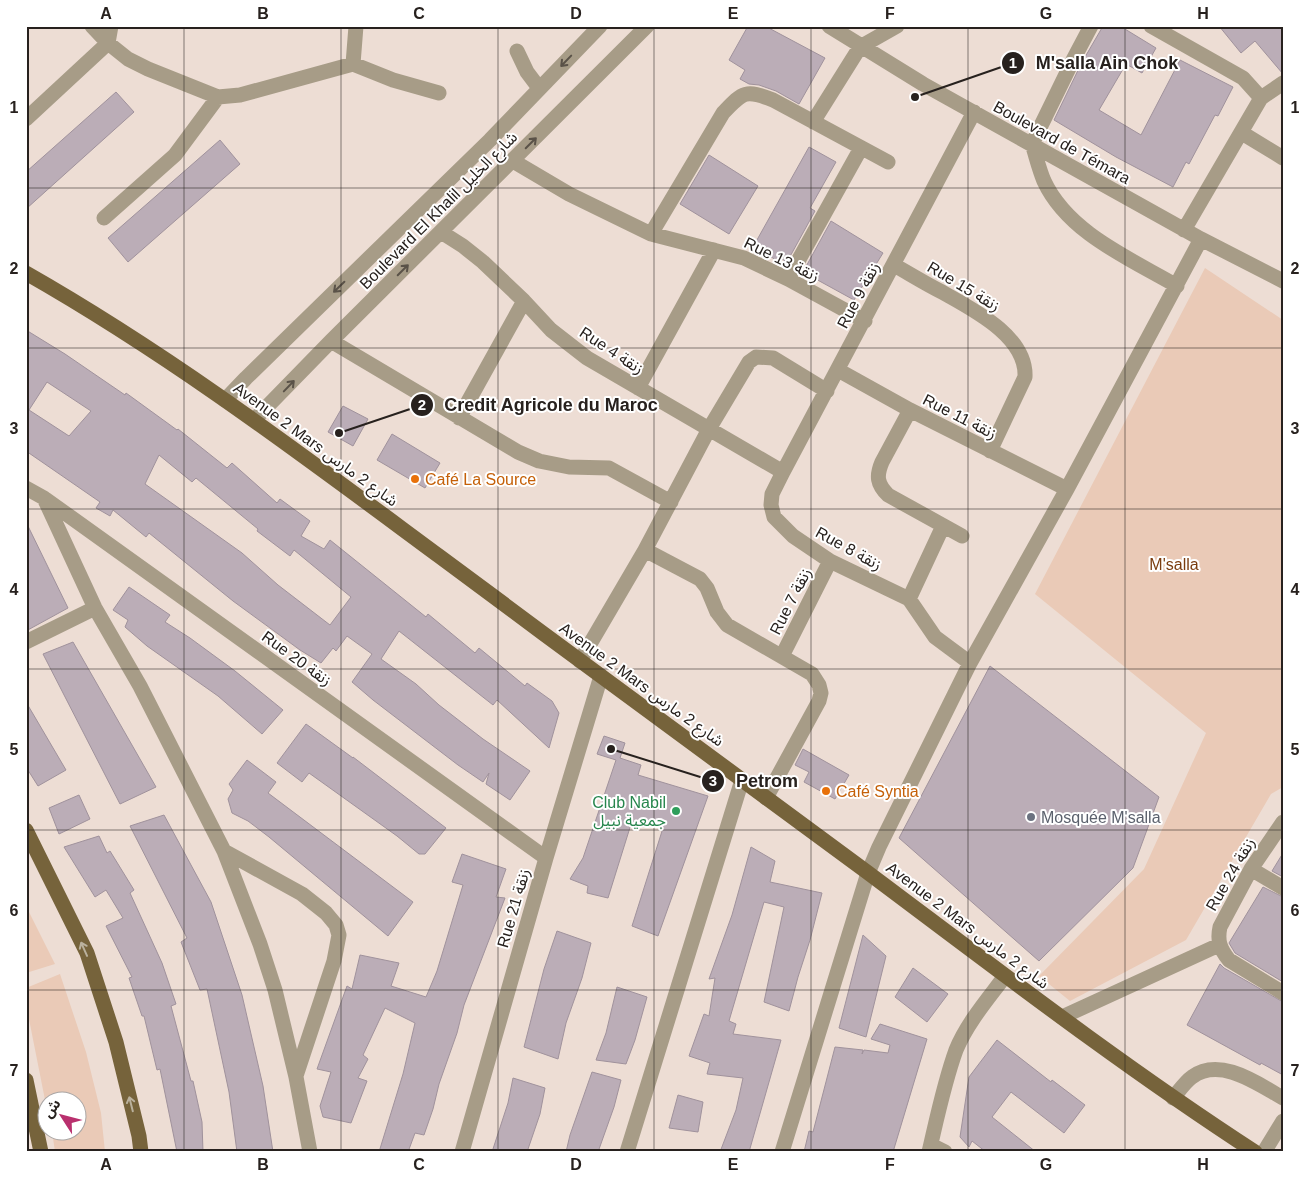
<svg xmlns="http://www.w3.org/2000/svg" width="1309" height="1178" font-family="Arial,'Noto Sans Arabic',sans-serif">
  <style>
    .green { fill: #eacab7 }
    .building { fill: #bbadb7; stroke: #a0929c; fill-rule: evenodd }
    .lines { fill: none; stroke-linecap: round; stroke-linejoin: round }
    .minor { stroke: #a79c87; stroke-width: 15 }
    .major { stroke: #76633b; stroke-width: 15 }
    .oneway { stroke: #5a5248 }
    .oneway2 { stroke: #bab19d }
    .grid { fill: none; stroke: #27211e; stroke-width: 1; stroke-opacity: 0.55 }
    .food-dot { fill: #e8710a; stroke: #fff; stroke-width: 2 }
    .leisure-dot { fill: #2e9e5b; stroke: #fff; stroke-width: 2 }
    .worship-dot { fill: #6b7280; stroke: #fff; stroke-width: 2 }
    .labels { text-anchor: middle; stroke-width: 4; stroke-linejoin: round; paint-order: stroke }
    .street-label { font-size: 16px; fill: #27211e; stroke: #fff }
    .food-label { font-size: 16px; fill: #c56008; stroke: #fff; text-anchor: start }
    .park-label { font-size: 16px; fill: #7a3c0e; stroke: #fff }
    .leisure-label { font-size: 16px; fill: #27864d; stroke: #fff; text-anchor: end }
    .worship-label { font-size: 16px; fill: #5b616d; stroke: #fff; text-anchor: start }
    .leader { fill: none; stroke: #27211e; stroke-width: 2 }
    .callout-dot { fill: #27211e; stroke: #fff; stroke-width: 2 }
    .mark-label { font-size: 15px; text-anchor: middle; font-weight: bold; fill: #fff }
    .callout-label { font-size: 18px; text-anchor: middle; font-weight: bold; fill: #27211e; stroke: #fff; stroke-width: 4; stroke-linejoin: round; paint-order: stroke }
    .neatline { fill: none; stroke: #27211e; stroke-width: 2 }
    .grid-label { font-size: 16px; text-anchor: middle; font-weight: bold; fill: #27211e }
  </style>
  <rect width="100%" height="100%" fill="#edddd4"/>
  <!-- green -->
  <path class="green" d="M1205,268L1283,320V787L1271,794L1186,940L1070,1001L1039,976L1144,869L1206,733L1035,594Z
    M26,906L55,964L26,973Z
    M60,974L86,1052L101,1113L105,1152H55L52,1131L78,1130V1100H48L47,1110L26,1004V988Z"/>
  <!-- building -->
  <path class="building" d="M748,26H765L825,58L799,104L776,91L759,85L749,84L740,79L745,70L729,60Z
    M1103,26H1120L1156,48L1142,73L1126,64L1099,110L1141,135L1180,60L1233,87L1218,116L1215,115L1189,164L1186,162L1173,187L1116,157L1054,120L1081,64Z
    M1219,26H1283V74L1255,41L1241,53Z
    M116,92L134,112L26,209V172Z
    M220,140L240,164L128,262L108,238Z
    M809,147L836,162L810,208L815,211L787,262L782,259L780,262L753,247Z
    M709,155L758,186L729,234L680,204Z
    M831,221L883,253L854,300L803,272Z
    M26,330L65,354L125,395L126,393L177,430L178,429L227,468L232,463L277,503L280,499L310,521L301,536L324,549L330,540L426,617L428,614L475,653L479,648L525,686L527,683L552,701L559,713L549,748L497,700L493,705L399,631L381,659L416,684L439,705L483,739L530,771L510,800L486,784L489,773L483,782L458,765L373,700L352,682L372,654L347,636L336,651L333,648L321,663L300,650L233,601L149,533L146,537L113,510L110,516L96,508L100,502L26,451ZM47,382L91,411L69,436L29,410ZM159,455L192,482L196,478L258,529L257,531L290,556L294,550L351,597L330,625L278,585L242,553L145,484Z
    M343,406L368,419L353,446L328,432Z
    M392,434L440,463L425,488L377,460Z
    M26,522L68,608L26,631Z
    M129,587L170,615L165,622L190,638L235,671L283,710L262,734L218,696L147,646L125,627L128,620L113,610Z
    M73,642L156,787L120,804L43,654Z
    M990,666L1159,797L1133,868L1039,961L899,838Z
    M26,702L66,770L38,786L26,767Z
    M306,724L353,758V757L446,828L425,854H419L397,836L309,773L302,782L277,763Z
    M604,736L625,743L620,758L641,765L638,775L708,796L658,936L632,926L663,828L632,821L608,898L587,893L588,886L570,879L583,858L616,760L597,754Z
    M803,749L849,775L835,799L804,782L809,772L795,765Z
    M247,760L276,782L268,793L413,902L388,936L269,837L248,821L232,813L228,799L233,790L229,784Z
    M79,795L90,819L59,834L49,808Z
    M164,815L211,902L242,995L263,1086L273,1152H237L229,1092L207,989L200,990L181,942L187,938L130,826Z
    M99,836L107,853L110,851L134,890L130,893L162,963L176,1004L171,1006L191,1081H193L202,1122L203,1152H177L160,1069L157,1070L144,1016H142L129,978L132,977L106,926L123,918L106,890L95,897L64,847Z
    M751,847L775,861L770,882L822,893L810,940L798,977L789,1011L764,1002L784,907L764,902L729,1021L736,1024L733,1034L781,1040L749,1152H720L736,1110L743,1078L707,1074L710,1063L689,1056L704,1014L709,1016L715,978L709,979L732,915Z
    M1283,853V877L1272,871Z
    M462,854L506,869L496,897L505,898L464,1005L457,1033L439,1084L433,1109L424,1135L415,1133L408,1152H379L403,1074L415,1023L385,1008L363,1055L368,1059L358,1078L367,1081L351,1123L323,1117L320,1106L331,1072L317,1069L347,986L352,989L360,955L399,963L391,986L426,997L437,971L463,885L452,882Z
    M1263,887L1283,897V982L1235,953L1229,943Z
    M557,931L591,943L582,978L566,1023L558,1059L524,1047L544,969Z
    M863,935L886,956L866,1037L839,1028Z
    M1220,964L1224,968L1283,1002V1075L1261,1063L1260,1065L1187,1025Z
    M913,968L948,994L927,1022L895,997Z
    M617,987L647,997L635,1040L626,1064L596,1060L606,1033Z
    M880,1024L927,1039L893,1152H804L809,1131L813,1132L835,1047L863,1050L862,1054L864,1050L888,1053L890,1045L871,1039Z
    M997,1040L1051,1082L1052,1080L1085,1105L1064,1133L1011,1092L992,1117L1036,1152H986L972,1141L969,1147L960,1137L969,1077Z
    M592,1072L621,1080L614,1107L598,1152H566L570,1135Z
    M513,1078L545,1088L540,1114L527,1152H492L508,1103Z
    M678,1095L703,1102L698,1132L669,1128Z"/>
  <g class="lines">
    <!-- minor -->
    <path class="minor" d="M92,26L108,43L128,59L148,69L218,97L240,95L353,64L393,80L439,93
      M829,26L923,84L1201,239L1283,281
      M1091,26L1073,60L1032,144C1036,156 1039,169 1044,181C1068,233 1131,259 1177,286
      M1151,26L1243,78L1261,98
      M517,51L527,72L539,88
      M353,64L356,26
      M26,119L108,43L111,26
      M813,122L860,47L897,26
      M1242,133L1283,158
      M513,161L569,194L651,234L744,258L788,279L865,321
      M104,218L175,155L218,97
      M1184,230L1261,98L1283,83
      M441,232L463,246L483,262L524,301L551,330L587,358L783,472
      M651,234L723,113C743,92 745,89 773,100L888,162
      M894,265C910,274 926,284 942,292C972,309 1027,336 1025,377L990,451
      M788,279L861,148
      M331,341L518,452L539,461L569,467L609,468L671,502
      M838,370L910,410L1067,489
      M638,388L714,250
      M225,400L246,378L490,140L600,26
      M910,410L882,462C876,476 877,484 888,495L962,536
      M459,418L524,301
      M254,420L331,341L647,26
      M26,488L44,498L546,858
      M44,498L95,608L140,686L224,851L260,944L275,990L296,1077L310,1152
      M645,550L700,579L707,588L717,612L727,625L812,674L819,685L821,693L819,701L766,798
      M909,599L943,526
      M26,642L95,608
      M782,656L830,561
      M580,661L645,550L709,429L749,362L756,357L773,358L827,391
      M970,663L935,637L909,599L830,561L793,536L774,517L771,505L772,494L783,472L974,112
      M1283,822L1251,869L1220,927C1217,941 1220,949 1229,960L1283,993
      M224,851L302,894L326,913L336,925L339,935L334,961L296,1076
      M1251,869L1283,888
      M1062,1017L1219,945
      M1173,1098C1179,1091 1185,1082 1192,1077C1220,1056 1258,1084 1283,1098
      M931,1145L945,1152
      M462,1152L546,858L601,676
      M627,1152L742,780
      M782,1152L868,873L879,847L970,663L1067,489L1201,239
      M929,1152C937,1118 944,1083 956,1050C967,1023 988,999 1005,976
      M1264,1152L1283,1121"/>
    <!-- major -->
    <path class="major" d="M26,273C172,356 305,457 439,556C581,662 724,766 867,872C994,967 1121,1065 1255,1152
      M26,830L87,953L116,1042L139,1136L141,1152
      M26,1080L41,1152"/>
  </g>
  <!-- one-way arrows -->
  <defs><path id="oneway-shaft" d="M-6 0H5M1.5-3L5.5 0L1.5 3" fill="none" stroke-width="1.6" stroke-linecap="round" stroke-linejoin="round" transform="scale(1.25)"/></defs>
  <g class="oneway">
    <use href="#oneway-shaft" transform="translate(566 61) rotate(134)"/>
    <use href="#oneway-shaft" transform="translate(531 143) rotate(-45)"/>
    <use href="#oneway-shaft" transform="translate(403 270) rotate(-45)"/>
    <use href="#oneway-shaft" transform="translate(339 287) rotate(136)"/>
    <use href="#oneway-shaft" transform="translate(289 386) rotate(-46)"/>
  </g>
  <g class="oneway2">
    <use href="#oneway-shaft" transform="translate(84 949) rotate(-114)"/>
    <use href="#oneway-shaft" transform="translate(131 1104) rotate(-104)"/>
  </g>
  <!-- grid -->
  <path class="grid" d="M184,26V1152M341,26V1152M498,26V1152M654,26V1152M811,26V1152M968,26V1152M1125,26V1152M26,188H1283M26,348H1283M26,509H1283M26,669H1283M26,830H1283M26,990H1283"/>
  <!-- markers -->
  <g class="food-dot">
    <circle cx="415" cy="479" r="5"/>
    <circle cx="826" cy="791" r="5"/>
  </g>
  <circle class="leisure-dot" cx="676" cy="811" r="5"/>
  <circle class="worship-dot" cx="1031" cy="817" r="5"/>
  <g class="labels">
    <!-- street labels -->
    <g class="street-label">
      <text transform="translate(1062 142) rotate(29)" y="6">Boulevard de Témara</text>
      <text transform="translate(438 210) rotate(-45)" y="6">Boulevard El Khalil شارع الخليل</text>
      <text transform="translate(782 259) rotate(26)" y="6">Rue 13 زنقة</text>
      <text transform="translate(964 286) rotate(31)" y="6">Rue 15 زنقة</text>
      <text transform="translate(858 295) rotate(-62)" y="6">Rue 9 زنقة</text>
      <text transform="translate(612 350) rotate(33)" y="6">Rue 4 زنقة</text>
      <text transform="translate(960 416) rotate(27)" y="6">Rue 11 زنقة</text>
      <text transform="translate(316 444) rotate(36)" y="6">Avenue 2 Mars شارع 2 مارس</text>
      <text transform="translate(849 548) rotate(29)" y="6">Rue 8 زنقة</text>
      <text transform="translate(790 601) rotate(-63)" y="6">Rue 7 زنقة</text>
      <text transform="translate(297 658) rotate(36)" y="6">Rue 20 زنقة</text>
      <text transform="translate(642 684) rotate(36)" y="6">Avenue 2 Mars شارع 2 مارس</text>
      <text transform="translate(1230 874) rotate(-60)" y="6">Rue 24 زنقة</text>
      <text transform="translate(513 908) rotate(-74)" y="6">Rue 21 زنقة</text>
      <text transform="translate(968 925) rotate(37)" y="6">Avenue 2 Mars شارع 2 مارس</text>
    </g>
    <!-- food labels -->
    <g class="food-label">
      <text x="425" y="485">Café La Source</text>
      <text x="836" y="797">Café Syntia</text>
    </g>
    <!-- park labels -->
    <g class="park-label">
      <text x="1174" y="570">M'salla</text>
    </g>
    <!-- leisure labels -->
    <g class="leisure-label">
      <text x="666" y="808">Club Nabil<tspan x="666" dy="18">جمعية نبيل</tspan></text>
    </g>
    <!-- worship labels -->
    <g class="worship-label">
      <text x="1041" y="823">Mosquée M'salla</text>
    </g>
  </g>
  <!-- callouts -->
  <path class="leader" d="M915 97L1013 63M339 433L422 405M611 749L713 781"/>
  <g class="callout-dot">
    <circle cx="915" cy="97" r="5"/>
    <circle cx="339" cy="433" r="5"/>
    <circle cx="611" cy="749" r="5"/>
    <circle cx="1013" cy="63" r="12"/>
    <circle cx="422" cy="405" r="12"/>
    <circle cx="713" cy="781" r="12"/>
  </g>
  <g class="mark-label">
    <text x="1013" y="68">1</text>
    <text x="422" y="410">2</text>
    <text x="713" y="786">3</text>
  </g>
  <g class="callout-label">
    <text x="1107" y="69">M'salla Ain Chok</text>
    <text x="551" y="411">Credit Agricole du Maroc</text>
    <text x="767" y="787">Petrom</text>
  </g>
  <!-- border -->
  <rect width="1309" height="1178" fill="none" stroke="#ffffff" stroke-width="55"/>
  <!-- north arrow -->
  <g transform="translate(62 1116) rotate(306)"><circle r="24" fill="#ffffff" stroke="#a9a6a5"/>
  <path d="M0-4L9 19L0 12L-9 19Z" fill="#b9306e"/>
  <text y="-8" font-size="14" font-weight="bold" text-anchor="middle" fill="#27211e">ش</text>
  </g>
  <rect x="28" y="28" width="1254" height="1122" class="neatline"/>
  <g class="grid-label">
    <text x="106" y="19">A</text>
    <text x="263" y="19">B</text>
    <text x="419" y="19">C</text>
    <text x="576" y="19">D</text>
    <text x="733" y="19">E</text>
    <text x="890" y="19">F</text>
    <text x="1046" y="19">G</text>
    <text x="1203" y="19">H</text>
    <text x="14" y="113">1</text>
    <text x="1295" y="113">1</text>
    <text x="14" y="274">2</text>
    <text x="1295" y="274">2</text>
    <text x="14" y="434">3</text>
    <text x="1295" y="434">3</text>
    <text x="14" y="595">4</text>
    <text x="1295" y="595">4</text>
    <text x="14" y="755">5</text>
    <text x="1295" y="755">5</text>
    <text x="14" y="916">6</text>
    <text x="1295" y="916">6</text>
    <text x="14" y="1076">7</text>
    <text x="1295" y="1076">7</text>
    <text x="106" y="1170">A</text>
    <text x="263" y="1170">B</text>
    <text x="419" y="1170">C</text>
    <text x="576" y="1170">D</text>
    <text x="733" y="1170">E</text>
    <text x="890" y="1170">F</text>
    <text x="1046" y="1170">G</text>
    <text x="1203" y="1170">H</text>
  </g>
</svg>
